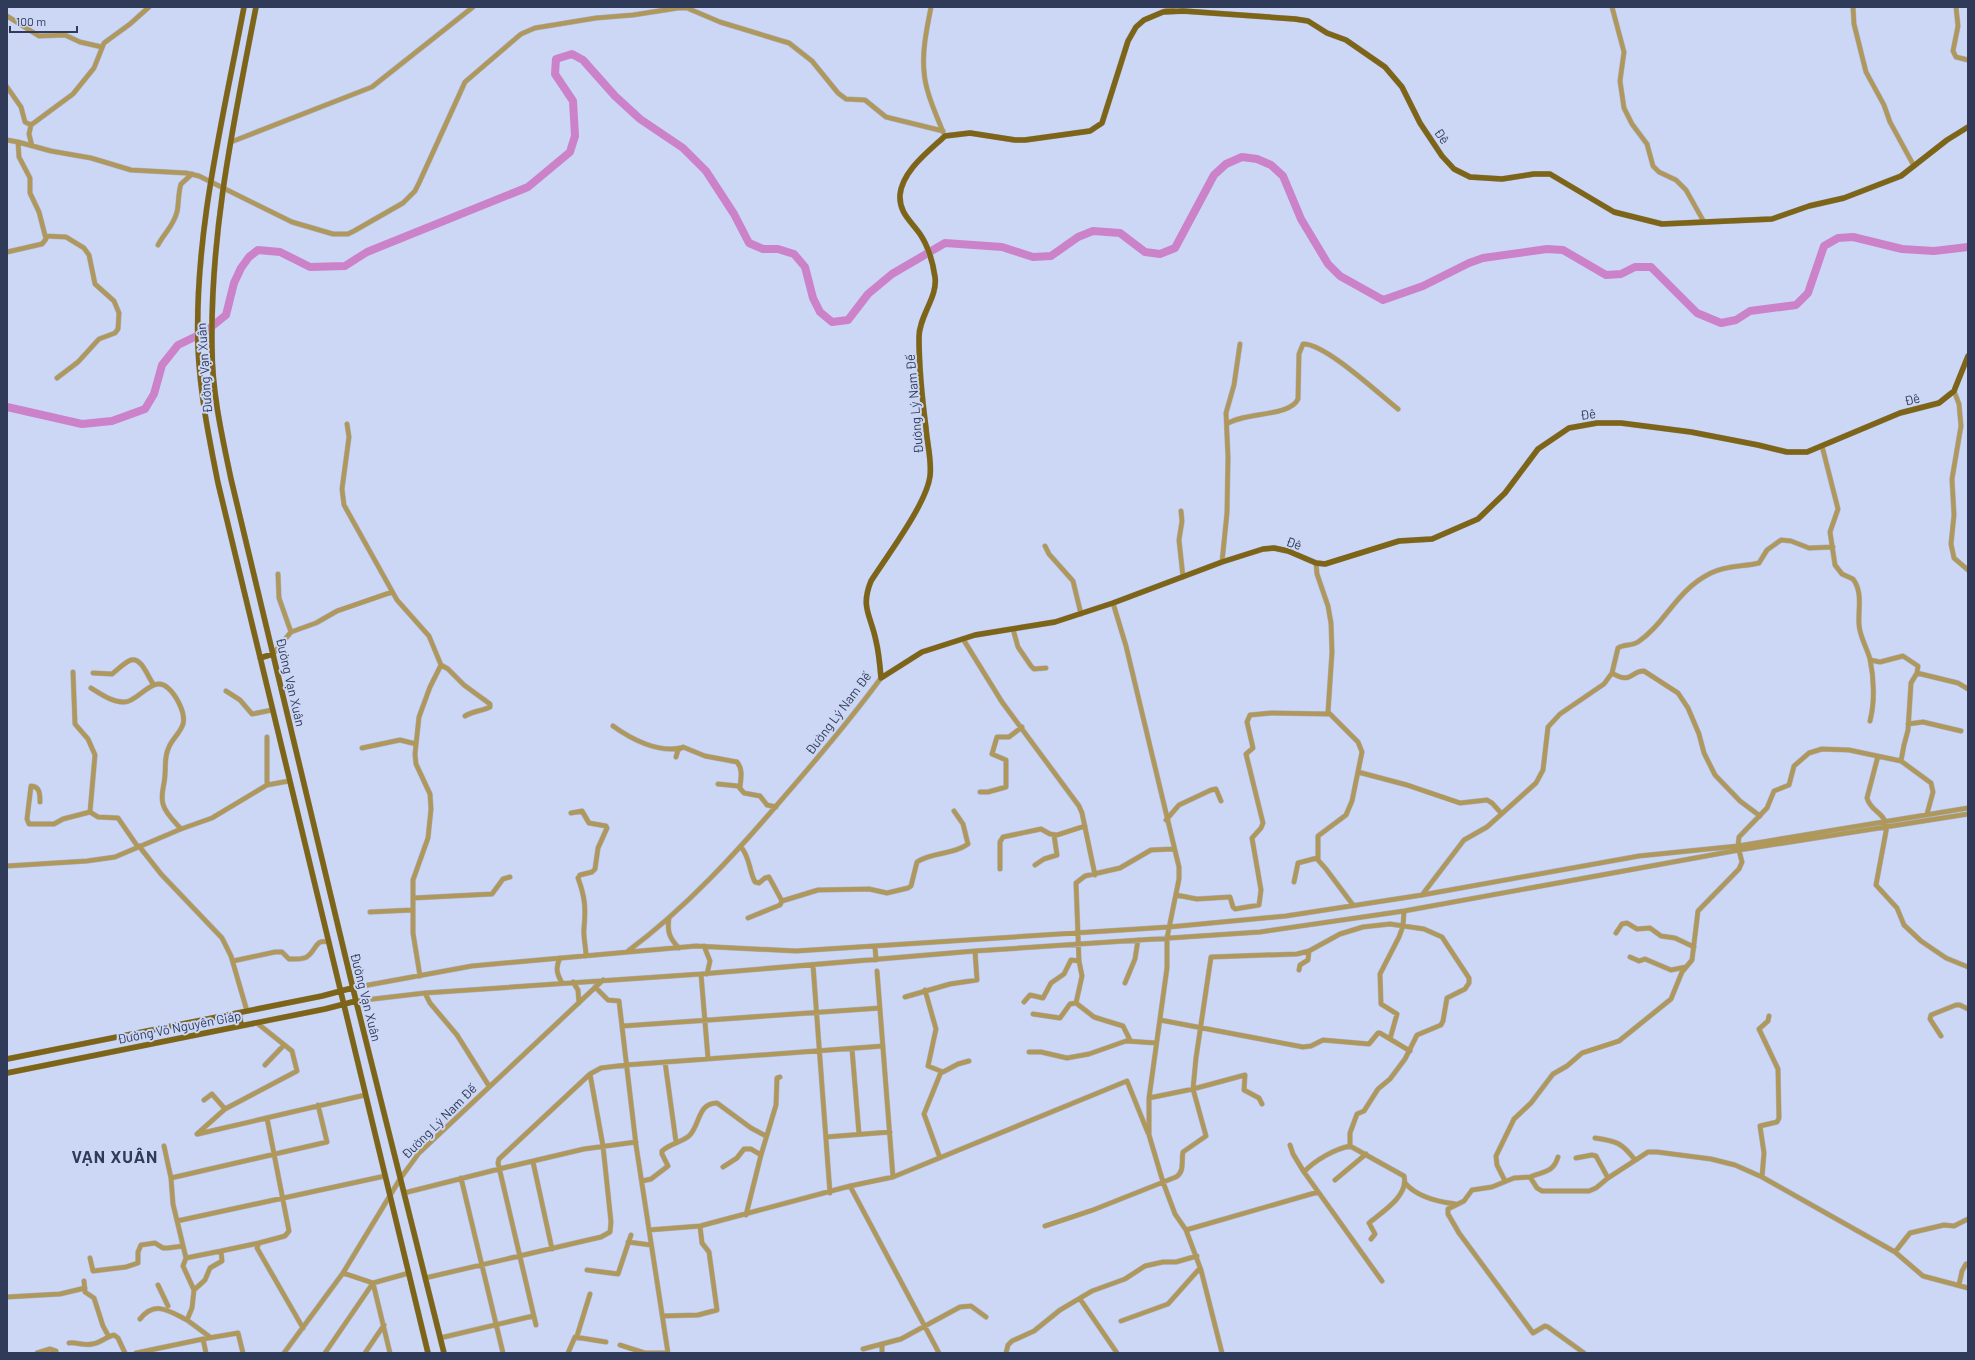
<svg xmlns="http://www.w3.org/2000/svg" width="1975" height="1360" font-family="Barlow,sans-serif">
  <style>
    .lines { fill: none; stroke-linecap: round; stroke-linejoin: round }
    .river { stroke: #cc82c9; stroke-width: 8 }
    .minor-casing { stroke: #a9b5d3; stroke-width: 5.5 }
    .major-casing { stroke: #a9b5d3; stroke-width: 6 }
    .minor { stroke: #b0985b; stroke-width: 4.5 }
    .major { stroke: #7e6417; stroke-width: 5.5 }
    .labels { text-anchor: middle; stroke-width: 4; stroke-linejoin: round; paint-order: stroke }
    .street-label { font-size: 13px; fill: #303b59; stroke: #cbd7f5 }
    .district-label { font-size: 17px; font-weight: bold; letter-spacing: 1px; fill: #303b59; stroke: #cbd7f5 }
  </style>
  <rect width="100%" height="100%" fill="#cbd7f5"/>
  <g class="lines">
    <!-- river -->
    <path class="river" d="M7,407L82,424L112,421L145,409L154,394L162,365L178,345L205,332L226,315L234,283L241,268L249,257L258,250L280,252L310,267L345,266L367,252L528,187L570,152L575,136L573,101L555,74L556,59L572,54L583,60L615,96L640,119L683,148L706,171L734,214L749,243L763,249H778L794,254L805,267L813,298L820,312L832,322L848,320L868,294L892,274L945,243L1002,247L1033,257L1051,256L1078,237L1093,231L1120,233L1145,252L1160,254L1175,248L1214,175L1226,164L1242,157L1257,159L1271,165L1283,176L1301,219L1328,264L1340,276L1383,300L1423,286L1469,263L1483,258L1547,249L1563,250L1606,275L1621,274L1635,267H1651L1697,313L1721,323L1736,320L1750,311L1796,305L1808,293L1824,246L1838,238L1853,237L1902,249L1934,251L1968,247"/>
    <defs>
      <path id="minor" d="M931,7C927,28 922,50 924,71C925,91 936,114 943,132
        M1612,7L1624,52L1620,81L1624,108L1632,124L1647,144L1653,166L1659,172L1676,180L1686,190L1704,222
        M1853,7L1854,24L1866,72L1884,105L1890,122L1914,166
        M1956,7L1958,26L1953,51L1956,57L1968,60
        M1165,11L1173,7
        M7,16L39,36L65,35L80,42L102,47
        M7,87L21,107L25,122L31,125
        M7,140L18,142L51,151L91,158L131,170L186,173L199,176L292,222L333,234H348L354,231L403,203L415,191L419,183L465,82L521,34L535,28L596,18L633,15L678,8H687L720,22L789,43L812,61L838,93L846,99L865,100L886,117L943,131
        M231,142L372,87L473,7
        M32,146L29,134L31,125L73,94L94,68L104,43L130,24L149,7
        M46,236L66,237L84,248L89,255L95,284L114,301L119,313L118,329L115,333L99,339L78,362L57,378
        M158,245C164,233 173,227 177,212C179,203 178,193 181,184L192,174
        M7,252L42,244L46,239L39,212L30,193V178L19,157L18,142
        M1954,391L1959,404L1961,426L1952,479L1954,515L1951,544L1954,558L1968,570
        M347,424L349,437L342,489L344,505L397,600L429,636L441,665L430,687L419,717L415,754L416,764L430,794L431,809L428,838L413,880V933L420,976
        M1227,424C1244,412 1290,417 1298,399L1299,354L1303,344C1325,343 1380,395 1398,409
        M1822,446L1838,509L1830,532L1835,565L1842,574L1853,579C1863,592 1858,609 1859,624C1859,635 1867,648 1870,659C1874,678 1875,702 1870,721
        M1181,511L1182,521L1179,540L1183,577
        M1045,546L1049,554L1073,581L1081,614
        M1222,562L1227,513L1228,457L1226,413L1234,385L1240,344
        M1316,563L1317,574L1328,606L1331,623L1332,652L1328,712L1358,742L1362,752L1352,801L1346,815L1318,836V860L1326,869L1353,905
        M278,574L279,598L291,632
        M1113,603L1126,646L1179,867V879L1167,938V968L1149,1098V1135L1163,1182L1175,1214L1186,1230L1201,1270L1222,1353
        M1013,629L1018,647L1031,666L1034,669L1046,668
        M963,639L1002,702L1079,806L1082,813L1095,875
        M273,654L291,632L316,623L337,611L392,592
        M1870,660L1880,662L1903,656L1918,666L1917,673L1911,683L1908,730L1904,745L1901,761
        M441,665L448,669L464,685L490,704V707C482,711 473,711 465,716
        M73,672L75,724L88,739L95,755L90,812L98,817L118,818L138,847
        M93,673L112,674C117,670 125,662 131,660C142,657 148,678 154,685
        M1612,673C1632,685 1630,671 1644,671L1678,693L1688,708L1699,734L1704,753L1715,775L1740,801L1760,816
        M1917,673L1958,683L1968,689
        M91,688C101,694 113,703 125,702C139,701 153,674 168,688C176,695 186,713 183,724C181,732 172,739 169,747C164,757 166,764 165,774C165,785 160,793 163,804C165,813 175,822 181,829
        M226,691L240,700L252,714L272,710
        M1908,724L1923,722L1961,731
        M613,726C631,739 658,753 680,748
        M267,737V785
        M362,748L400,740L416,744
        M1878,756L1867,798C1871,812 1883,811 1887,826L1876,885L1897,908L1904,925L1921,941L1946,958L1968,967
        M676,757L678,750L683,747L705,756L737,762C743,769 741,778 740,787
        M1358,772L1407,785L1460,803L1487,800L1492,803L1501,813
        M718,784L738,786L744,793L760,796L767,805L776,807
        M980,792H988L1006,787V760L992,754L997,737H1009L1022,727
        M40,802C40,795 40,786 31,786L27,819L29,824H54L63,819L90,812
        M571,813L582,811L589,823L606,826L607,828L598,848L595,869L592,872L580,875L578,878C585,897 586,908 584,928C583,937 586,947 586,956
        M1166,820L1179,805L1211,790L1216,789L1221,801
        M139,846L161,874L222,938L231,956L247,1011
        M741,847C750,857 749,871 755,882L759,883L765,878L769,877L782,901
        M1035,865L1044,859L1057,855L1054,835
        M7,866L87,861L115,857L181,829L212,818L267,785L289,781
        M1000,869V842L1003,837L1041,829L1050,834L1057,835L1085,826
        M1294,882L1298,863L1317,858
        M1176,895L1197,899L1230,897L1233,907L1235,909L1259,905L1261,890L1252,838L1261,828L1263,823L1246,754L1253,748L1247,722L1250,715L1271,713L1328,714
        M1422,895L1464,840L1487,827L1536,783L1543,770L1548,727L1560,714L1604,684L1612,673L1618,648C1624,644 1632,646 1638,642C1666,623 1676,590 1711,573C1727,565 1743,567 1759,563L1767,550L1781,540L1791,541L1809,548L1833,547
        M413,898L492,894L503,879L510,877
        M370,912L412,910
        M669,918C667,931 669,938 679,948
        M748,918L780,905L782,901L818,890L869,889L887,893L908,888L911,886L917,862C932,852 953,855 968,844L963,824L954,811
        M1616,933L1622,924L1627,923L1637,929L1650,928L1661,936L1675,938L1694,947
        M704,946L710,961L707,974
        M875,947L876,960
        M628,951C686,908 736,853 783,798C817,759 850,720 881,678
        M1630,957L1639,961L1645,959L1671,970L1686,967
        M560,958C555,968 557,974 562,983
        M233,961L275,952H282L289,959C294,959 304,960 308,956C317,949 315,939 328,942
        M813,965L830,1193
        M1299,970L1300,965L1308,960L1309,951
        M877,971L893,1177
        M701,974L708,1058
        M573,982L578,990L579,1003
        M1125,983L1135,959L1138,940
        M595,987L608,1000L619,1001L636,1145L668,1353
        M352,988L472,966L696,946L796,951L1169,927L1286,916L1422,895L1639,856L1738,846L1968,808
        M925,990L936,1029L928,1066L943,1072L958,1064L969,1061
        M425,993L430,1003L457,1035L489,1086
        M905,997L950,984L977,980L975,951
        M356,1001L425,993L701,974L975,951L1260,932L1404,911L1739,850L1968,814
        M1024,1002L1030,995L1043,998L1051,983L1064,974L1071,960L1079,961
        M1033,1014L1060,1018L1070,1004L1076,1003
        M1160,1020L1303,1047L1311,1046L1323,1040L1369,1044L1378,1033H1380L1410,1051
        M623,1026L880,1008
        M1941,1036L1930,1019L1931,1015L1956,1005H1960L1968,1009
        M1390,1039L1397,1014L1381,1004L1380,974L1399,937L1403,926L1404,911
        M1130,1040L1123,1026L1094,1017L1076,1003L1082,976L1079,961L1076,883L1085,876L1120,868L1151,850L1173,849
        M852,1049L859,1134
        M1029,1052H1041L1067,1058L1089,1054L1126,1041L1156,1043
        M665,1062L676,1142
        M265,1065L284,1045
        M1149,1098L1193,1089L1245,1075L1244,1090L1259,1098L1262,1104
        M204,1100L212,1094L225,1109
        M267,1118L289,1231L285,1236L259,1243L257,1248L303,1328
        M197,1134L225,1109L297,1071L292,1051L257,1023
        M198,1134L365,1095
        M826,1137L890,1132
        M1595,1138C1617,1141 1622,1143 1635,1160
        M1290,1145L1293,1154L1304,1172
        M164,1146L171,1178L173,1204L186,1258L221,1251L222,1261L210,1268L205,1280L194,1290L192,1308L187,1320L210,1337
        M940,1158L924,1114L941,1072
        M1576,1158L1592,1155L1596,1156L1608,1178
        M533,1162L552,1249
        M723,1167L737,1158L744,1149H751L761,1155
        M1530,1177C1544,1171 1553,1173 1558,1157
        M1762,1177L1764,1153L1760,1126L1777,1122L1779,1118L1778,1069L1759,1029L1768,1021L1769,1016
        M171,1178L327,1142L318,1105
        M461,1178L503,1353
        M1335,1180L1366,1154
        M642,1181L651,1179L668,1166L662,1154V1151C671,1143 683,1142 690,1135C700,1124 698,1103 717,1103L751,1128L766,1136
        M1505,1181L1497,1165L1496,1156L1514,1119L1531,1103L1553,1074L1567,1066L1582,1053L1619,1041L1671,999L1682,972L1692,960L1698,911L1739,869L1742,862L1738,846L1739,837L1767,808L1774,791L1789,785L1794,766L1809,753L1822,749L1849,750L1901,761L1931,783L1933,792L1927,814
        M1405,1183C1417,1197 1439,1202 1456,1204
        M850,1186L939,1353
        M404,1193L499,1169L584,1149L636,1142
        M746,1215L761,1155L776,1105L777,1078L780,1077
        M177,1221L385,1176
        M1045,1226L1093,1210L1176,1177C1185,1171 1181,1162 1183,1152L1206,1136L1193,1089L1196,1058L1211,957L1297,954L1309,951L1340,934L1363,927L1390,924L1424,929L1442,937L1469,978V983L1465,989L1447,998L1443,1021L1441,1025L1417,1035L1405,1059L1390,1079L1378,1089L1364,1111L1357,1114L1350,1133V1146
        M649,1230L700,1226L850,1186L893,1177L1127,1081L1148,1133
        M1186,1230L1318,1192
        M1371,1239L1375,1234L1369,1223C1382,1212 1409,1196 1404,1176L1350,1146C1335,1149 1315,1160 1304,1172L1382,1281
        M628,1242L651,1245
        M221,1251L259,1243
        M1895,1252L1910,1233L1944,1225L1954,1226L1968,1219
        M90,1258L93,1271L126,1267L138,1263V1252L141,1245L155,1243L163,1248H168L183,1246
        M186,1258L183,1266L194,1290
        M587,1270L618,1274L631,1235
        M343,1273L373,1283L390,1353
        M425,1278L601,1237L610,1232L611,1222L603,1146L590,1074
        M84,1281L85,1292L94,1298L103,1326L109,1337
        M158,1285L168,1306
        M1959,1285L1962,1271L1966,1264
        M7,1297L60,1294L85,1288
        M1080,1299L1117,1353
        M663,1316L698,1315L717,1310L709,1252L702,1243L700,1226
        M140,1319C155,1300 169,1311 187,1320
        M1121,1321L1168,1304L1200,1268
        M536,1325L498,1163L499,1159L590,1074L601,1068L626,1065L883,1046
        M577,1336L590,1294
        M440,1338L533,1316
        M69,1343C77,1342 84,1346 92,1344C101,1343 107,1336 114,1335L118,1338L125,1353
        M882,1344V1353
        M620,1345L645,1353H668
        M863,1349L901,1339L960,1307L971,1306L986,1317
        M37,1353L50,1349L56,1351
        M136,1353L203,1339
        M206,1353L203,1339L238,1333L243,1353
        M284,1353L343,1273L400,1179L419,1153L603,980
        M325,1353L373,1283L409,1273
        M365,1353L384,1325
        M568,1353L575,1337L606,1342
        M1006,1353L1008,1345L1012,1341L1034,1331L1060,1310L1092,1291L1125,1279L1145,1266L1163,1262H1176L1197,1256
        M1584,1353L1548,1327L1545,1326L1533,1333L1459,1233L1448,1214V1209L1464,1201L1472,1190L1492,1187L1514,1178L1530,1177L1537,1188L1542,1191H1589L1596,1188L1608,1178L1648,1152H1657L1711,1159L1735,1165L1762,1177L1895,1252L1923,1276L1968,1288"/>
      <path id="major" d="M244,7C223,119 194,233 198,348C200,394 209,438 218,483L428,1353
        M256,7C234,121 210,231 212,348C212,392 222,436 231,479L356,1001L444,1353
        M1968,127L1947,140L1901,176L1844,198L1809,206L1772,219L1662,224L1614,212L1550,174H1534L1502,179L1470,177L1454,169L1442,156L1420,123L1402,87L1385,67L1346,40L1327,33L1308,21L1295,19L1183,11L1163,12L1144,20L1136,27L1128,41L1102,123L1090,131L1025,140H1015L970,133L945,136C929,151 902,171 900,195C899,213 911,221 920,234C928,246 933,263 935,277C938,297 919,316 919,337C919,367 922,398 926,428C927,443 932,461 930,476C927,503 887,556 871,581C860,608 871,615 876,641C879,653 880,666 881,678L922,652L975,635L1055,622L1113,603L1222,562L1263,549L1274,548L1288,551L1316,563L1325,564L1399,541L1432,539L1478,519L1505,493L1538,449L1569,428L1597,423H1621L1691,432L1758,445L1787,452H1807L1900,413L1939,403L1954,391L1968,356
        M260,658L273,654
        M239,1013L241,1025
        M7,1059L322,996L352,988
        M7,1073L325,1009L356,1001"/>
    </defs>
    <!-- minor casing -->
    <use href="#minor" class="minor-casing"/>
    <!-- major casing -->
    <use href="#major" class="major-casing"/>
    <!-- minor -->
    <use href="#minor" class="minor"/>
    <!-- major -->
    <use href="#major" class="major"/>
  </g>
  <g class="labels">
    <!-- street labels -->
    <g class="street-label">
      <text transform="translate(1442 136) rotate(56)" y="5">Đê</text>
      <text transform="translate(204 368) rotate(-94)" y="5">Đường Vạn Xuân</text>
      <text transform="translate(1912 399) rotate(-13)" y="5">Đê</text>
      <text transform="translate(914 404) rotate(-95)" y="5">Đường Lý Nam Đế</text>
      <text transform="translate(1588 414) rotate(-7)" y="5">Đê</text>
      <text transform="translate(1294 543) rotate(19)" y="5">Đê</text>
      <text transform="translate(291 682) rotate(77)" y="5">Đường Vạn Xuân</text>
      <text transform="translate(838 713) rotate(-53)" y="5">Đường Lý Nam Đế</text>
      <text transform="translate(366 997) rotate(76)" y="5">Đường Vạn Xuân</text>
      <text transform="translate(179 1027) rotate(-11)" y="5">Đường Võ Nguyên Giáp</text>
      <text transform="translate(439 1121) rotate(-45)" y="5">Đường Lý Nam Đế</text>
    </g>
    <!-- district labels -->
    <g class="district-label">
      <text x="115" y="1163">VẠN XUÂN</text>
    </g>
  </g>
  <!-- border -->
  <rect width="1975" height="1360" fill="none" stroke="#303b59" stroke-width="16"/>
  <!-- scale -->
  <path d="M10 26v6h67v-6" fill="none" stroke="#303b59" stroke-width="2"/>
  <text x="16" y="26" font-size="12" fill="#303b59" stroke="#cbd7f5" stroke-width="3" paint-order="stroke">100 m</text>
</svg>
